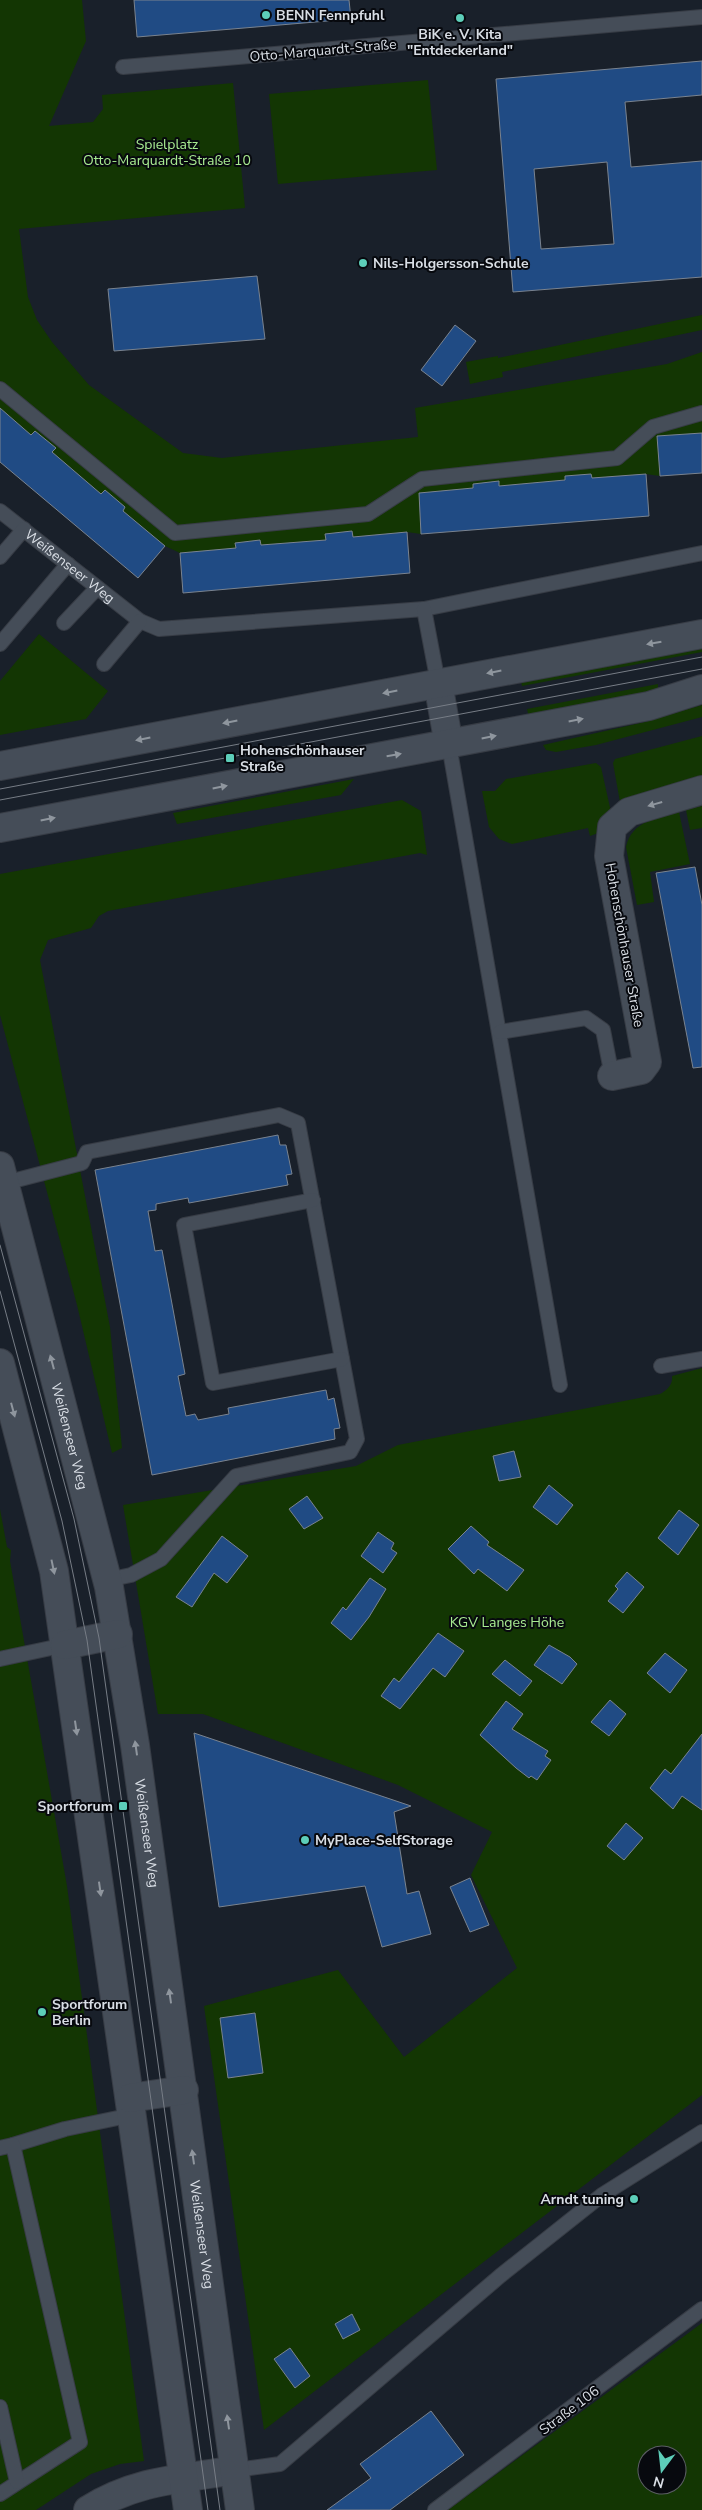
<svg xmlns="http://www.w3.org/2000/svg" width="702" height="2510" font-family="'Nunito Sans',sans-serif">
  <style>
    .green { fill: #133603; fill-rule: evenodd }
    .building { fill: #204b84; stroke: #7a838f; fill-rule: evenodd }
    .lines { fill: none; stroke-linecap: round; stroke-linejoin: round }
    .lane-casing { stroke: #373c45; stroke-width: 16 }
    .street-casing { stroke: #373c45; stroke-width: 30 }
    .secondary-casing { stroke: #373c45; stroke-width: 30 }
    .lane { stroke: #454d58; stroke-width: 14 }
    .street { stroke: #454d58; stroke-width: 28 }
    .secondary { stroke: #454d58; stroke-width: 28 }
    .tram { stroke: #777d86; stroke-width: 1 }
    .oneway { fill: #8f969e }
    .poi-dot { fill: #5dceb9; stroke: #07090e; stroke-width: 2 }
    .labels { text-anchor: middle; stroke-width: 4; stroke-linejoin: round; paint-order: stroke }
    .poi-label { font-size: 14px; font-weight: bold; fill: #d9dee5; stroke: #07090e; text-anchor: start }
    .street-label { font-size: 14px; fill: #d9dee5; stroke: #07090e }
    .park-label { font-size: 14px; fill: #a8eb91; stroke: #07090e }
  </style>
  <rect width="100%" height="100%" fill="#19202a"/>
  <!-- green -->
  <path class="green" d="M0,0H82L86,41L49,126L93,122L103,109L102,95L233,83L245,208L19,229L28,297L37,320L52,342L89,385L183,453L222,458L418,437L415,408L667,364L702,352V433L657,437L660,476L646,474L592,478L591,474L565,476V480L499,486V481L473,484V488L419,493L421,534L407,532L353,537L352,531L326,534V540L261,545L260,540L236,543V548L180,553L165,546L123,511L125,507L105,490L101,494L52,452L55,447L35,431L31,435L0,408Z
    M428,80L437,170L278,184L269,94Z
    M702,315V330L502,372L503,377L470,384L466,362L498,356V358Z
    M39,634L108,691L86,719L0,735V681Z
    M702,645V652L522,686L520,677Z
    M658,684V690L601,705L529,718L527,709Z
    M702,705V717L596,745L556,752L546,750L543,745L645,722Z
    M702,736V779L620,802L613,763L615,759Z
    M596,763L601,767L611,812L601,832L590,836L588,828L512,844L499,839L489,827L482,791H495L506,779Z
    M354,779L341,795L177,824L173,813Z
    M402,800L421,811L427,855L420,853L108,911L99,916L91,928L48,940L40,960L110,1327L122,1448L112,1453L77,1305L0,1015V874Z
    M702,806V828L690,830L686,810Z
    M679,812L690,864L650,872L654,902L637,905L626,847C632,820 657,819 679,812Z
    M702,1368V2095L264,2430L204,2006L338,1970L404,2057L517,1968L471,1875L492,1832L398,1785L203,1714H158L123,1505L356,1466L398,1445L660,1394C667,1390 673,1385 672,1376Z
    M0,1509L7,1547L11,1550L10,1561L67,1886L144,2461L120,2464L91,2474L36,2510H0Z
    M702,2323V2510H448ZM647,2455H677V2485H647Z"/>
  <!-- building -->
  <path class="building" d="M134,0H349L351,19L137,37Z
    M702,61V95L625,102L631,167L702,161V277L513,292L496,79ZM607,162L614,244L541,249L534,169Z
    M257,276L265,339L114,351L108,289Z
    M455,325L476,341L442,386L421,370Z
    M0,408L31,435L35,431L56,448L52,452L101,494L105,490L125,507L123,511L165,546L138,578L0,462Z
    M702,433V473L660,476L657,436Z
    M591,474L592,478L646,474L649,516L421,534L419,493L473,488V484L499,481V486L565,480V476Z
    M352,531L353,537L407,532L410,573L183,593L180,553L236,548L235,543L260,540L261,545L326,540L325,534Z
    M695,867L702,905V1067L693,1068L656,873Z
    M278,1135L280,1145H286L292,1174L286,1175L288,1185L189,1203L188,1198L156,1204V1210L148,1211L155,1251L162,1250L185,1374L178,1376L186,1416L195,1414L198,1420L229,1414L228,1408L326,1390L328,1400L334,1398L340,1428L334,1429L335,1439L152,1475L95,1170Z
    M514,1451L521,1477L499,1481L493,1456Z
    M549,1485L573,1505L557,1525L533,1507Z
    M307,1496L323,1518L304,1529L289,1509Z
    M679,1510L699,1525L678,1555L658,1538Z
    M471,1526L489,1542L487,1545L524,1570L507,1591L478,1569L474,1574L448,1549Z
    M378,1532L394,1543L391,1549L397,1553L383,1573L361,1556Z
    M222,1536L248,1556L227,1583L214,1573L192,1607L176,1597Z
    M627,1572L644,1587L623,1613L608,1601L618,1589L615,1586Z
    M370,1578L386,1589L369,1617L351,1640L331,1623L343,1607L346,1610Z
    M438,1633L464,1651L445,1677L433,1668L400,1709L381,1696L394,1678L399,1682Z
    M549,1645L570,1657L577,1664L562,1684L534,1665Z
    M665,1653L687,1670L670,1693L647,1673Z
    M505,1660L532,1681L520,1696L492,1674Z
    M610,1700L626,1714L609,1736L591,1722Z
    M506,1701L523,1714L512,1729L548,1751L545,1756L551,1760L537,1780L531,1776L529,1778L516,1768L480,1735Z
    M194,1733L411,1806L394,1812L407,1894L419,1891L431,1934L382,1947L365,1886L219,1907Z
    M702,1734V1810L682,1796L673,1809L650,1788L665,1769L671,1774Z
    M626,1823L643,1838L624,1860L607,1846Z
    M470,1878L489,1925L470,1932L450,1887Z
    M255,2013L263,2073L228,2078L220,2018Z
    M352,2314L360,2330L343,2339L335,2324Z
    M290,2348L310,2376L295,2388L274,2359Z
    M431,2411L464,2455L390,2510H327L371,2478L360,2464Z"/>
  <g class="lines">
    <defs>
      <g id="lane">
        <path d="M123,67L702,17"/>
        <path d="M0,389L175,533L368,514L422,479L617,458L653,427L702,413"/>
        <path id="s1" d="M0,511L140,621L159,629L424,609L702,553"/>
        <path d="M0,557L24,529"/>
        <path d="M424,609L438,683"/>
        <path d="M64,623L97,588"/>
        <path d="M0,644L68,564"/>
        <path d="M104,664L140,621"/>
        <path d="M449,745L560,1385"/>
        <path d="M500,1032L586,1018L603,1030L612,1076"/>
        <path d="M5,1183L82,1163L87,1152L279,1115L298,1123L357,1439L350,1452L236,1476L161,1559L131,1575L107,1580"/>
        <path d="M313,1200L184,1225L213,1383L342,1359"/>
        <path d="M661,1366L702,1359"/>
        <path d="M0,1659L65,1645"/>
        <path d="M13,2145L65,2129L132,2115"/>
        <path d="M0,2148L13,2145L80,2442L0,2494"/>
        <path d="M0,2407L17,2482"/>
        <path d="M235,2470L280,2464L500,2276L602,2195L702,2132"/>
        <path d="M435,2510L702,2309"/>
      </g>
      <path id="street" d="M438,683L449,745
        M612,1076L641,1070L647,1062L609,856L612,827L629,812L702,790
        M88,2510C136,2480 181,2479 235,2470"/>
      <g id="secondary">
        <path d="M0,766L702,634"/>
        <path d="M0,828L649,706L702,689"/>
        <path id="s2" d="M0,1166L109,1587L135,1745L240,2510"/>
        <path d="M0,1363L54,1571L188,2510"/>
        <path d="M65,1645L118,1634"/>
        <path d="M130,2098L184,2090"/>
      </g>
    </defs>
    <!-- lane casing -->
    <use href="#lane" class="lane-casing"/>
    <!-- street casing -->
    <use href="#street" class="street-casing"/>
    <!-- secondary casing -->
    <use href="#secondary" class="secondary-casing"/>
    <!-- lane -->
    <use href="#lane" class="lane"/>
    <!-- street -->
    <use href="#street" class="street"/>
    <!-- secondary -->
    <use href="#secondary" class="secondary"/>
    <!-- tram -->
    <path class="tram" d="M0,789L702,657
      M0,800L702,669
      M0,1245L74,1519L99,1638L220,2510
      M0,1291L62,1521L87,1640L208,2510"/>
  </g>
  <!-- one-way arrows -->
  <defs><path id="oneway-solid" d="M-6-.8H1V-3.2L6.5 0L1 3.2V.8H-6Z" transform="scale(1.25)"/></defs>
  <g class="oneway">
    <use href="#oneway-solid" transform="translate(654 643) rotate(170)"/>
    <use href="#oneway-solid" transform="translate(494 672) rotate(169)"/>
    <use href="#oneway-solid" transform="translate(390 692) rotate(169)"/>
    <use href="#oneway-solid" transform="translate(576 720) rotate(-11)"/>
    <use href="#oneway-solid" transform="translate(230 722) rotate(169)"/>
    <use href="#oneway-solid" transform="translate(489 737) rotate(-11)"/>
    <use href="#oneway-solid" transform="translate(143 739) rotate(169)"/>
    <use href="#oneway-solid" transform="translate(394 755) rotate(-10)"/>
    <use href="#oneway-solid" transform="translate(220 787) rotate(-11)"/>
    <use href="#oneway-solid" transform="translate(655 804) rotate(164)"/>
    <use href="#oneway-solid" transform="translate(48 819) rotate(-11)"/>
    <use href="#oneway-solid" transform="translate(52 1362) rotate(-105)"/>
    <use href="#oneway-solid" transform="translate(13 1410) rotate(75)"/>
    <use href="#oneway-solid" transform="translate(53 1567) rotate(78)"/>
    <use href="#oneway-solid" transform="translate(76 1728) rotate(82)"/>
    <use href="#oneway-solid" transform="translate(136 1748) rotate(-98)"/>
    <use href="#oneway-solid" transform="translate(100 1889) rotate(82)"/>
    <use href="#oneway-solid" transform="translate(170 1996) rotate(-98)"/>
    <use href="#oneway-solid" transform="translate(193 2157) rotate(-98)"/>
    <use href="#oneway-solid" transform="translate(228 2422) rotate(-98)"/>
  </g>
  <!-- markers -->
  <g class="poi-dot">
    <circle cx="266" cy="15" r="5"/>
    <circle cx="460" cy="18" r="5"/>
    <circle cx="363" cy="263" r="5"/>
    <rect x="225" y="753" width="10" height="10" rx="2.5"/>
    <rect x="118" y="1801" width="10" height="10" rx="2.5"/>
    <circle cx="305" cy="1840" r="5"/>
    <circle cx="42" cy="2012" r="5"/>
    <circle cx="634" cy="2199" r="5"/>
  </g>
  <g class="labels">
    <!-- poi labels -->
    <g class="poi-label">
      <text x="276" y="20">BENN Fennpfuhl</text>
      <text x="460" y="39" text-anchor="middle">BiK e. V. Kita<tspan x="460" dy="16">"Entdeckerland"</tspan></text>
      <text x="373" y="268">Nils-Holgersson-Schule</text>
      <text x="240" y="755">Hohenschönhauser<tspan x="240" dy="16">Straße</tspan></text>
      <text x="113" y="1811" text-anchor="end">Sportforum</text>
      <text x="315" y="1845">MyPlace-SelfStorage</text>
      <text x="52" y="2009">Sportforum<tspan x="52" dy="16">Berlin</tspan></text>
      <text x="624" y="2204" text-anchor="end">Arndt tuning</text>
    </g>
    <!-- street labels -->
    <g class="street-label">
      <text transform="translate(323 50) rotate(-5)" y="5">Otto-Marquardt-Straße</text>
      <text dy="5" stroke="none"><textPath href="#s1" startOffset="89">Weißenseer Weg</textPath></text>
      <text transform="translate(625 945) rotate(80)" y="5">Hohenschönhauser Straße</text>
      <text dy="5" stroke="none"><textPath href="#s2" startOffset="279">Weißenseer Weg</textPath></text>
      <text dy="5" stroke="none"><textPath href="#s2" startOffset="684">Weißenseer Weg</textPath></text>
      <text dy="5" stroke="none"><textPath href="#s2" startOffset="1089">Weißenseer Weg</textPath></text>
      <text transform="translate(569 2410) rotate(-37)" y="5">Straße 106</text>
    </g>
    <!-- park labels -->
    <g class="park-label">
      <text x="167" y="149">Spielplatz<tspan x="167" dy="16">Otto-Marquardt-Straße 10</tspan></text>
      <text x="507" y="1627">KGV Langes Höhe</text>
    </g>
  </g>
  <!-- north arrow -->
  <g transform="translate(662 2470) rotate(195)"><circle r="24" fill="#07090e" stroke="#5b5e64"/>
  <path d="M0-4L9 19L0 12L-9 19Z" fill="#5dceb9"/>
  <text y="-8" font-size="14" font-weight="bold" text-anchor="middle" fill="#d9dee5">N</text>
  </g>
</svg>
